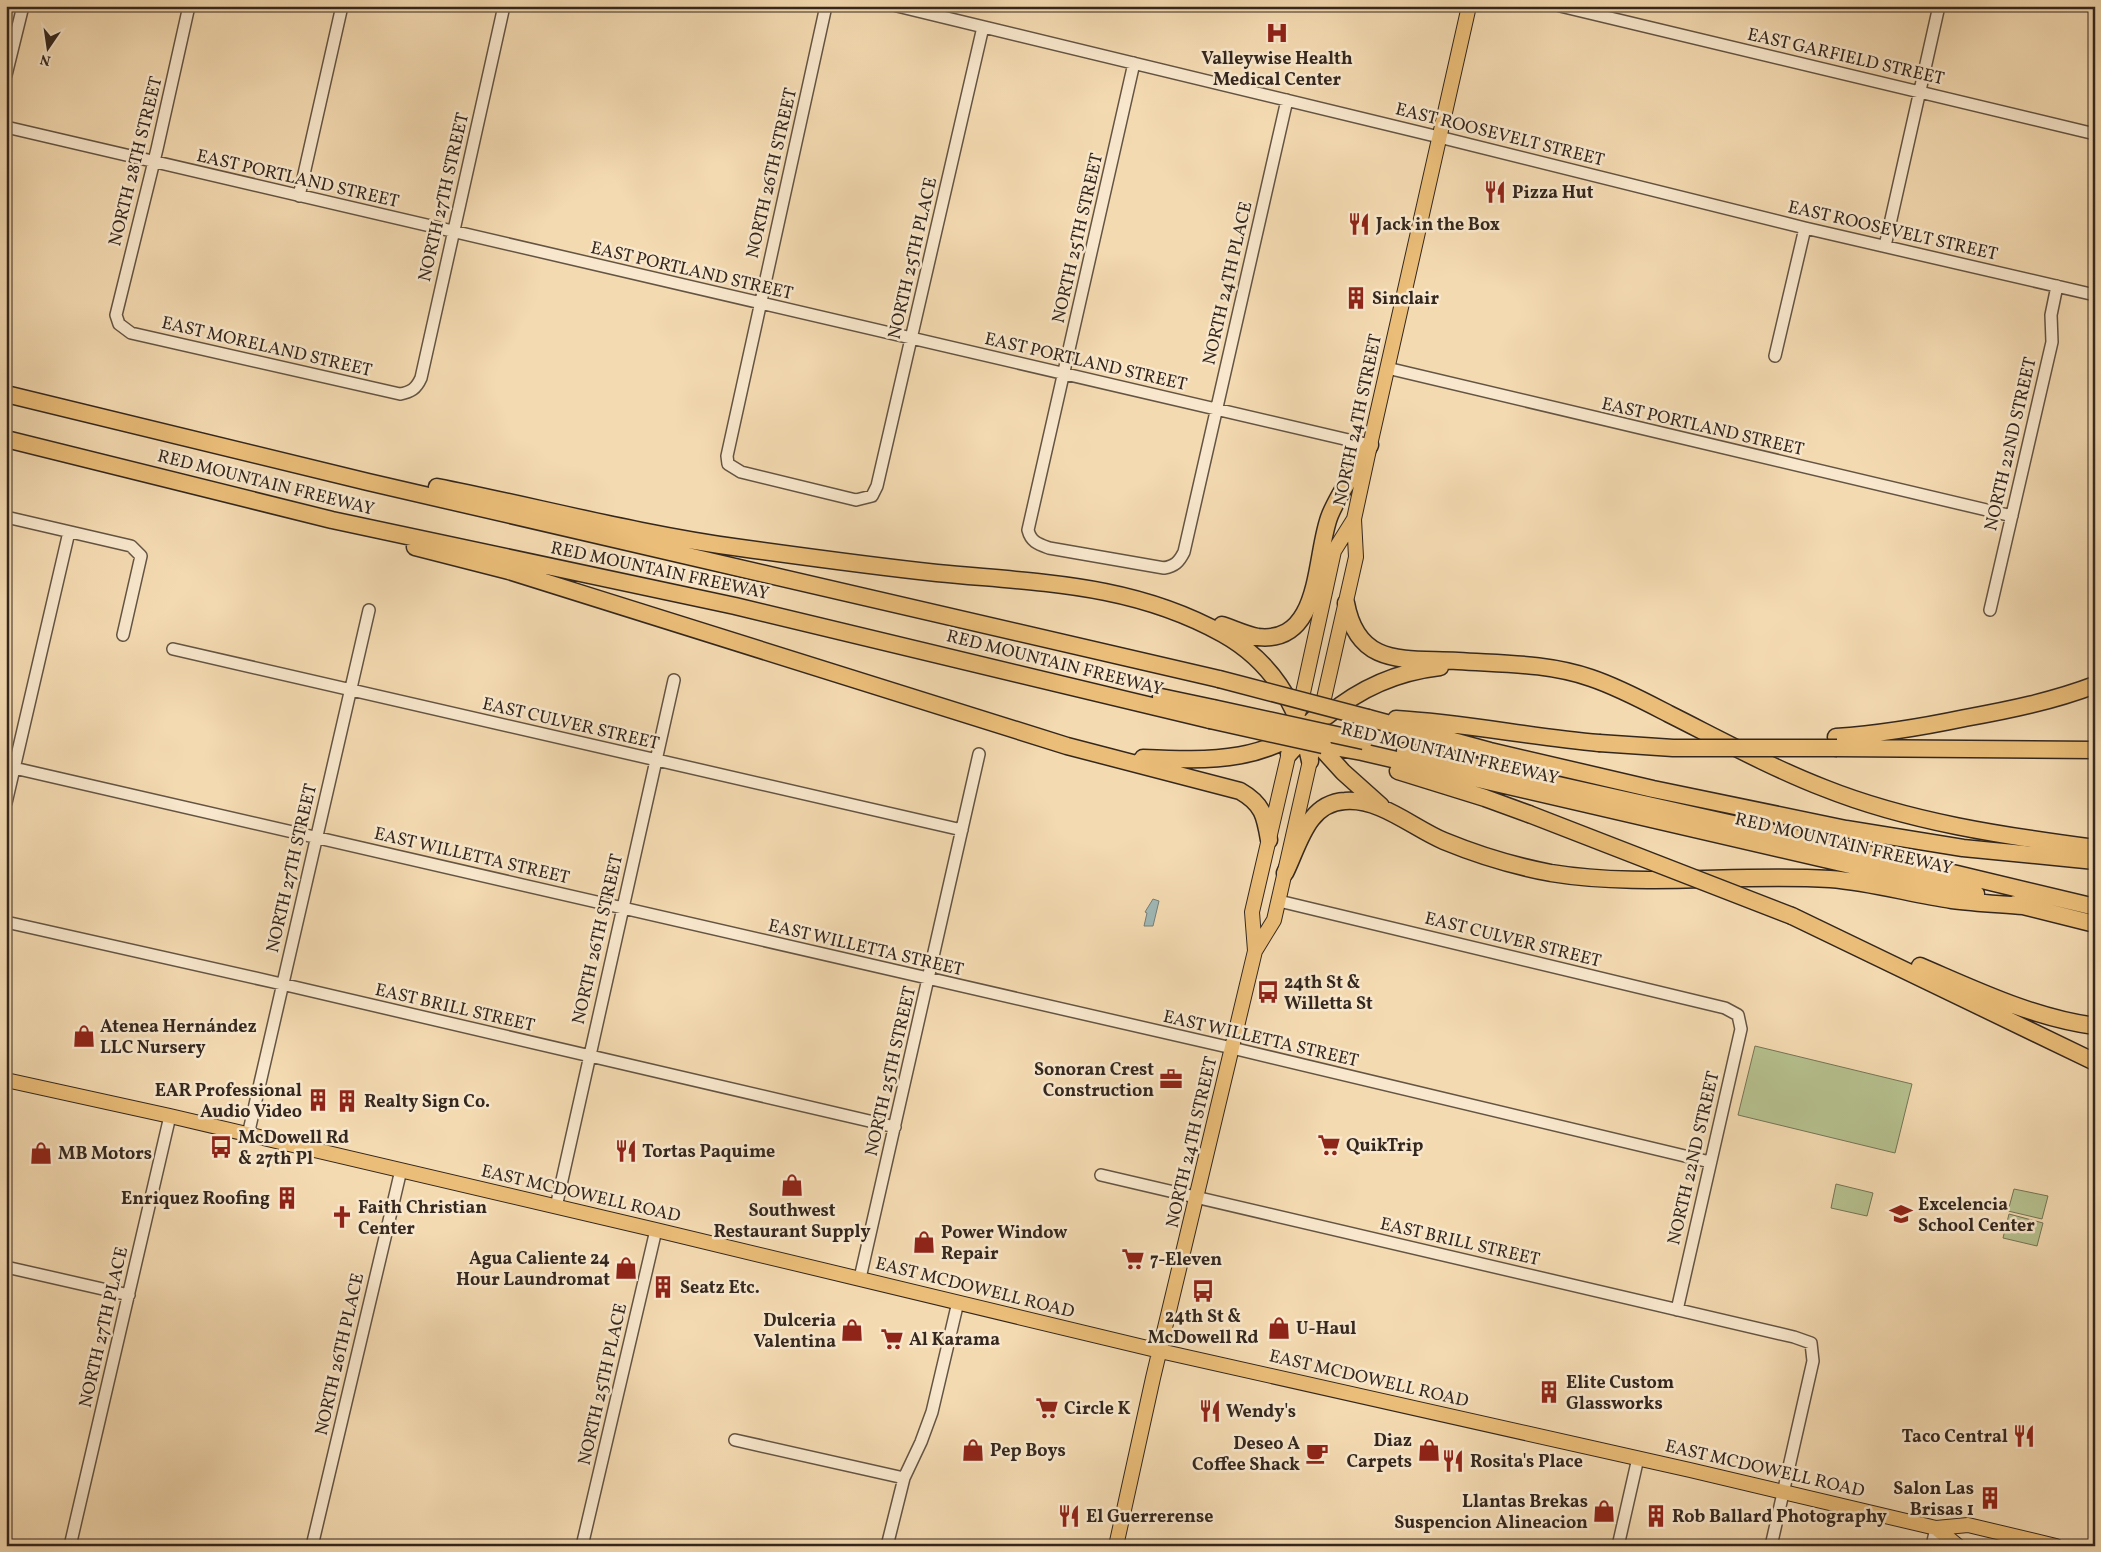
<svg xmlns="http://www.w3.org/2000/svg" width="2101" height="1552" font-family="Vollkorn,serif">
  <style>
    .green { fill: #b6c18f; stroke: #757456 }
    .water { fill: #9fb8b6; stroke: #747e79 }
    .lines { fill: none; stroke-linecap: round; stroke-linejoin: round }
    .minor-casing { stroke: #645443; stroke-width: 14 }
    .major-casing { stroke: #34271e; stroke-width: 16 }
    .highway-casing { stroke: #34271e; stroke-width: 19 }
    .minor { stroke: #f8e7cc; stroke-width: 11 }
    .major { stroke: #eabd78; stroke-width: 14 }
    .highway { stroke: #eabd78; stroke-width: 16 }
    .highway-bridge-casing { stroke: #34271e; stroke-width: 19; stroke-linecap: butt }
    .highway-bridge { stroke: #eabd78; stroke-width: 16 }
    .labels { text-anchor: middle; stroke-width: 5; stroke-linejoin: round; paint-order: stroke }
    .street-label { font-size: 18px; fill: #34271e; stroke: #f8e7cc }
    .poi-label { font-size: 18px; font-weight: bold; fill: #34271e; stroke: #f8e7cc; text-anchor: start }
  </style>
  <rect width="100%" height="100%" fill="#f4dab1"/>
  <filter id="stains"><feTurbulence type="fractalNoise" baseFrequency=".004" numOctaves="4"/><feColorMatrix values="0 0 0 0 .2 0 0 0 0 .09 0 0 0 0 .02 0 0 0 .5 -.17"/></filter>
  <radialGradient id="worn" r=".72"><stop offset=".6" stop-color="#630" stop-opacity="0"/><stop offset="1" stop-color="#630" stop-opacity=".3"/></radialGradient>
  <!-- green -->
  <path class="green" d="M1755,1046L1912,1084L1895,1153L1738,1115Z
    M1836,1184L1873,1193L1867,1216L1831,1208Z
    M2014,1189L2048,1196L2042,1219L2008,1211Z
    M2009,1214L2043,1223L2037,1246L2003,1238Z"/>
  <!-- water -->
  <path class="water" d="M1153,899L1159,901L1153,926H1144L1147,913L1145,912Z"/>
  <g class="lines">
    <defs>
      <path id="minor" d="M189,6L157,149L116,315L119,324L131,333L400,394C411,392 416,389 421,378L504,6
        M826,6L727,456L728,464L741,472L856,500L872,496L877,486L983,27
        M897,6L1439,137L1805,228L2095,295
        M1560,6L2095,134
        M1134,63L1028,530C1031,542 1038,544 1049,548L1164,568C1175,566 1179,562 1184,552L1287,100
        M6,75L23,6
        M6,127L1370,445
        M299,196L342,6
        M1885,246L1939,6
        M1775,356L1805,228
        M1387,368L2012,516
        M6,517L131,546L141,556L123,635
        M1990,610L2052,342L2051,315L2057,286
        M173,649L962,830
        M14,768L1232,1048L1710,1162
        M6,803L69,532
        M1279,901L1725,1008L1738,1015L1741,1029L1677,1310
        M6,922L273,982L895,1127
        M248,1135L369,610
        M1101,1175L1794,1337L1811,1343L1813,1361L1771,1546
        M556,1207L674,680
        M6,1267L129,1295
        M860,1278L979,754
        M735,1440L904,1478
        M70,1546L170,1116
        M312,1546L401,1170
        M582,1546L656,1230
        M887,1546L904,1478L921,1442L932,1412L958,1302
        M1618,1546L1638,1458
        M1932,1546L1936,1528"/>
      <path id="major" d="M1299,711L1334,551L1354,519
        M1320,716L1356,557L1354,519L1370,445L1469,6
        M1255,951L1274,920L1312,752
        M6,1080L170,1116L656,1230L1160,1351L1690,1470L1936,1528L1968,1525L2056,1546
        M1936,1528L1958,1546
        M1116,1546L1153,1378L1255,951L1252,912L1291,744"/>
      <path id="highway" d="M6,394L368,482L1219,679
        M6,439L332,520L735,606L1210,720
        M437,487C538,507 638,534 741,548C806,557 872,566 937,573C1039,583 1131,583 1223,634C1273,662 1299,707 1310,761
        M415,547L509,571L1067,746L1240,791C1263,804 1265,816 1269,840
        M1346,603C1358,668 1405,658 1458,661C1503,664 1548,663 1591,678C1618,687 1644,701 1669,714C1719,739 1772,768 1824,788C1909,822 2004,836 2095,848
        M1222,625C1234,629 1246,635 1258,637C1323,644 1314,554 1330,515C1340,491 1357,468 1370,445
        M1161,697L1213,708
        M1327,716C1360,688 1396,672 1440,667
        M1368,718L1490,751L1653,789L1846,829L1963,848L2095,861
        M1396,719C1464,723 1531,737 1599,743
        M1836,737C1880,734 1922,727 1965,718C2009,710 2053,701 2095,685
        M1315,741L1343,772L1381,806
        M1323,745L1362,752L1976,894
        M1837,748L2095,750
        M1405,751L1957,874L2095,907
        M1289,754L1307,734
        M1143,758C1206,761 1278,764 1322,710
        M1398,771L1485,798L1529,814
        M1285,873C1299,845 1307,803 1345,801C1380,798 1413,828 1444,841C1478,855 1514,866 1551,873C1642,888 1737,873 1830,879C1871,882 1911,894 1952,900C1975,903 1999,904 2023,906
        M2015,904L2095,924
        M1792,916L2095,1062
        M1920,966C1976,990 2034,1018 2095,1026"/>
    </defs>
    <!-- minor casing -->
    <use href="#minor" class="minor-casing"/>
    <!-- major casing -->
    <use href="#major" class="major-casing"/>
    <!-- highway casing -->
    <use href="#highway" class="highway-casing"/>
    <!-- minor -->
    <use href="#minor" class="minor"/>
    <!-- major -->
    <use href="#major" class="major"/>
    <!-- highway -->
    <use href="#highway" class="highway"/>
    <defs>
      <path id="highway-bridge" d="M1219,679L1368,718
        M1213,708L1364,741
        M1210,720L1323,745
        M1599,743L1673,748H1837
        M1529,814L1792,916"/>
    </defs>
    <!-- highway-bridge casing -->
    <use href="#highway-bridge" class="highway-bridge-casing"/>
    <!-- highway-bridge -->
    <use href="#highway-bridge" class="highway-bridge"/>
  </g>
  <!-- icons -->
  <defs>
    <symbol id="hospital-bare" viewBox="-9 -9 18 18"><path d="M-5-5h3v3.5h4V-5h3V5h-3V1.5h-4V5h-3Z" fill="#8f2418" stroke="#f8e7cc" stroke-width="2.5" paint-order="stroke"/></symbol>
    <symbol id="restaurant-bare" viewBox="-9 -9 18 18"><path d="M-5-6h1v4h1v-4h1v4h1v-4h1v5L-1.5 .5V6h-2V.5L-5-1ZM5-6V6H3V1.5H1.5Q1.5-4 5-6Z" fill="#8f2418" stroke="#f8e7cc" stroke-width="2.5" paint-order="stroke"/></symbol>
    <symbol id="building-bare" viewBox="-9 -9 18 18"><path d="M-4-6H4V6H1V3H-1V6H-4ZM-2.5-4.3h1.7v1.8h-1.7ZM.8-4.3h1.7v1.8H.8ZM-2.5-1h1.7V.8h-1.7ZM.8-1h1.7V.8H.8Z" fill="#8f2418" stroke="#f8e7cc" stroke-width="2.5" paint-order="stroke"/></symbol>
    <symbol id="bus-bare" viewBox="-9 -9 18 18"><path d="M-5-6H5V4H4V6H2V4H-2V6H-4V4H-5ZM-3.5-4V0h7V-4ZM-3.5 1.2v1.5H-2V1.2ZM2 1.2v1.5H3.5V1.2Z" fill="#8f2418" stroke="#f8e7cc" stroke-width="2.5" paint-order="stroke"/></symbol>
    <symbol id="shop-bare" viewBox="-9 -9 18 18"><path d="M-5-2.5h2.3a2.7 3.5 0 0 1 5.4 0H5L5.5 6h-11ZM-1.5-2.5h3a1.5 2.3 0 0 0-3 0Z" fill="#8f2418" stroke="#f8e7cc" stroke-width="2.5" paint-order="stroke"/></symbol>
    <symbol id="office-bare" viewBox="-9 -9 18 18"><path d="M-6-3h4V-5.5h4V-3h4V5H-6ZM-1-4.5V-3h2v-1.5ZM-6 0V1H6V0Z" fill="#8f2418" stroke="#f8e7cc" stroke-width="2.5" paint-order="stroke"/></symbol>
    <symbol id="supermarket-bare" viewBox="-9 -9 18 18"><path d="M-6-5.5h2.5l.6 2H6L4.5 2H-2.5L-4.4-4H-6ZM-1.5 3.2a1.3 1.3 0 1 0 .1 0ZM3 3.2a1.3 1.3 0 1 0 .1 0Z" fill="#8f2418" stroke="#f8e7cc" stroke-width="2.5" paint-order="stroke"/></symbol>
    <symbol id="school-bare" viewBox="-9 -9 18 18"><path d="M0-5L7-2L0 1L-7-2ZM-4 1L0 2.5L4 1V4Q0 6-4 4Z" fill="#8f2418" stroke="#f8e7cc" stroke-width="2.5" paint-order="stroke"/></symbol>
    <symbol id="church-bare" viewBox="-9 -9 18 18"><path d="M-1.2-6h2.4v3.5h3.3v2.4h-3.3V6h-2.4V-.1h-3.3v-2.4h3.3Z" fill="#8f2418" stroke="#f8e7cc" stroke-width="2.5" paint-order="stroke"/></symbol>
    <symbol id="cafe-bare" viewBox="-9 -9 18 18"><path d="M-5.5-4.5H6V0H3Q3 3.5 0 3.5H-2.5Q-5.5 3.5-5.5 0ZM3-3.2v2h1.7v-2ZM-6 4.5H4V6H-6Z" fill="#8f2418" stroke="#f8e7cc" stroke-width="2.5" paint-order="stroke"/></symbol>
  </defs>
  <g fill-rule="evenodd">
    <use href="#hospital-bare" x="1261" y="17" width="32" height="32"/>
    <use href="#restaurant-bare" x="1479" y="176" width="32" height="32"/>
    <use href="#restaurant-bare" x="1343" y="208" width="32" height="32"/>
    <use href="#building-bare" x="1340" y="282" width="32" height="32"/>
    <use href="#bus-bare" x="1252" y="976" width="32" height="32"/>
    <use href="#shop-bare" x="68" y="1020" width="32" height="32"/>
    <use href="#office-bare" x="1155" y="1063" width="32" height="32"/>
    <use href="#building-bare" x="302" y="1084" width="32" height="32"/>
    <use href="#building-bare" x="331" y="1085" width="32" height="32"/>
    <use href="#supermarket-bare" x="1313" y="1129" width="32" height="32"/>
    <use href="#bus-bare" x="205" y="1131" width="32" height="32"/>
    <use href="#restaurant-bare" x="610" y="1135" width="32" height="32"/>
    <use href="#shop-bare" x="25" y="1137" width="32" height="32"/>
    <use href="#shop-bare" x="776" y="1169" width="32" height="32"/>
    <use href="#building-bare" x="271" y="1182" width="32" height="32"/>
    <use href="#school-bare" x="1885" y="1198" width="32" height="32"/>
    <use href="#church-bare" x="326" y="1201" width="32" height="32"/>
    <use href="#shop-bare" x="908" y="1226" width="32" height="32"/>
    <use href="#supermarket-bare" x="1117" y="1243" width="32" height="32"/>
    <use href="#shop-bare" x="610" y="1252" width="32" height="32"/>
    <use href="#building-bare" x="647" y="1271" width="32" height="32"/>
    <use href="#bus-bare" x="1187" y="1275" width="32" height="32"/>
    <use href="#shop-bare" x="1263" y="1312" width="32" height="32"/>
    <use href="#shop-bare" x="836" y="1314" width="32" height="32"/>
    <use href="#supermarket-bare" x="876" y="1323" width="32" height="32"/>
    <use href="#building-bare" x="1533" y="1376" width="32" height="32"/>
    <use href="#supermarket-bare" x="1031" y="1392" width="32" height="32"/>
    <use href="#restaurant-bare" x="1194" y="1395" width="32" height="32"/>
    <use href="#restaurant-bare" x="2008" y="1420" width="32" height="32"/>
    <use href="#shop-bare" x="957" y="1434" width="32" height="32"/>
    <use href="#shop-bare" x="1413" y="1434" width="32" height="32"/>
    <use href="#cafe-bare" x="1301" y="1437" width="32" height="32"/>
    <use href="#restaurant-bare" x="1437" y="1445" width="32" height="32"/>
    <use href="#building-bare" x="1974" y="1482" width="32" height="32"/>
    <use href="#shop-bare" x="1588" y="1495" width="32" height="32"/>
    <use href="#restaurant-bare" x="1053" y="1500" width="32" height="32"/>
    <use href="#building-bare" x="1640" y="1500" width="32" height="32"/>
  </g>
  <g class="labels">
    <!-- street labels -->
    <g class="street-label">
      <text transform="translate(1846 56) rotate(13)" y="6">EAST GARFIELD STREET</text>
      <text transform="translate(1500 134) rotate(14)" y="6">EAST ROOSEVELT STREET</text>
      <text transform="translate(135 161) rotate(-76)" y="6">NORTH 28TH STREET</text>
      <text transform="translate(771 173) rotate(-77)" y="6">NORTH 26TH STREET</text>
      <text transform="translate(298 178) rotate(13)" y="6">EAST PORTLAND STREET</text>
      <text transform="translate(443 197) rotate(-77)" y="6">NORTH 27TH STREET</text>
      <text transform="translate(1893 230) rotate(13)" y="6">EAST ROOSEVELT STREET</text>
      <text transform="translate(1077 238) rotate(-77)" y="6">NORTH 25TH STREET</text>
      <text transform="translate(912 258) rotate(-77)" y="6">NORTH 25TH PLACE</text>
      <text transform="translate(692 270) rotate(13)" y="6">EAST PORTLAND STREET</text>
      <text transform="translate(1227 283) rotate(-77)" y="6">NORTH 24TH PLACE</text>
      <text transform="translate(267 346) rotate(13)" y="6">EAST MORELAND STREET</text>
      <text transform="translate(1086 361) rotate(13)" y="6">EAST PORTLAND STREET</text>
      <text transform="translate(1357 420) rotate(-78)" y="6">NORTH 24TH STREET</text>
      <text transform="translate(1703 426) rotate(13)" y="6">EAST PORTLAND STREET</text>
      <text transform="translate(2010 444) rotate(-77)" y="6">NORTH 22ND STREET</text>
      <text transform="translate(266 482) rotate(14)" y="6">RED MOUNTAIN FREEWAY</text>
      <text transform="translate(660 570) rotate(12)" y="6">RED MOUNTAIN FREEWAY</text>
      <text transform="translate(1055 662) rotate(14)" y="6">RED MOUNTAIN FREEWAY</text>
      <text transform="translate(571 723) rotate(13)" y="6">EAST CULVER STREET</text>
      <text transform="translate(1450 753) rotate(13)" y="6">RED MOUNTAIN FREEWAY</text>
      <text transform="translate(1844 843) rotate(13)" y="6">RED MOUNTAIN FREEWAY</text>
      <text transform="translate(472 855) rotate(13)" y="6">EAST WILLETTA STREET</text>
      <text transform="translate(291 868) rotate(-77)" y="6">NORTH 27TH STREET</text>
      <text transform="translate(597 939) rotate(-77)" y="6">NORTH 26TH STREET</text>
      <text transform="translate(1513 939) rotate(14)" y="6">EAST CULVER STREET</text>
      <text transform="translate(866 947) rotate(13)" y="6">EAST WILLETTA STREET</text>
      <text transform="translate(455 1007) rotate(13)" y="6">EAST BRILL STREET</text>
      <text transform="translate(1261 1038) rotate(13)" y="6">EAST WILLETTA STREET</text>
      <text transform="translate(890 1071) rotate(-77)" y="6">NORTH 25TH STREET</text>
      <text transform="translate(1191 1142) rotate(-77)" y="6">NORTH 24TH STREET</text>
      <text transform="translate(1693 1158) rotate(-77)" y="6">NORTH 22ND STREET</text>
      <text transform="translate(581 1193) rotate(13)" y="6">EAST MCDOWELL ROAD</text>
      <text transform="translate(1460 1241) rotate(13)" y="6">EAST BRILL STREET</text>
      <text transform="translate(975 1287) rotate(14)" y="6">EAST MCDOWELL ROAD</text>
      <text transform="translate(103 1327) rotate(-77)" y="6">NORTH 27TH PLACE</text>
      <text transform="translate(339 1354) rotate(-77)" y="6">NORTH 26TH PLACE</text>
      <text transform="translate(1369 1378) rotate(13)" y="6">EAST MCDOWELL ROAD</text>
      <text transform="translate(602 1384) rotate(-77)" y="6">NORTH 25TH PLACE</text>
      <text transform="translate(1765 1468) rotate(13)" y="6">EAST MCDOWELL ROAD</text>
    </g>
    <!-- poi labels -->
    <g class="poi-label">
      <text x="1277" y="64" text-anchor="middle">Valleywise Health<tspan x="1277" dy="21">Medical Center</tspan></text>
      <text x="1512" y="198">Pizza Hut</text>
      <text x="1376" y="230">Jack in the Box</text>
      <text x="1372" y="304">Sinclair</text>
      <text x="1284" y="988">24th St &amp;<tspan x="1284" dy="21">Willetta St</tspan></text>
      <text x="100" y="1032">Atenea Hernández<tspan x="100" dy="21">LLC Nursery</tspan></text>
      <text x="1154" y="1075" text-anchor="end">Sonoran Crest<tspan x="1154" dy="21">Construction</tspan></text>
      <text x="302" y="1096" text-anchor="end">EAR Professional<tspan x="302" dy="21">Audio Video</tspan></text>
      <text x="364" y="1107">Realty Sign Co.</text>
      <text x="238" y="1143">McDowell Rd<tspan x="238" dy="21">&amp; 27th Pl</tspan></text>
      <text x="1346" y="1151">QuikTrip</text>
      <text x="642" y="1157">Tortas Paquime</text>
      <text x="58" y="1159">MB Motors</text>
      <text x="270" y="1204" text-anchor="end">Enriquez Roofing</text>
      <text x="1918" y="1210">Excelencia<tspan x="1918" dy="21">School Center</tspan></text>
      <text x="358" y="1213">Faith Christian<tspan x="358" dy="21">Center</tspan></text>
      <text x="792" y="1216" text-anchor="middle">Southwest<tspan x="792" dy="21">Restaurant Supply</tspan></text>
      <text x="941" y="1238">Power Window<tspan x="941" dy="21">Repair</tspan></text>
      <text x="610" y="1264" text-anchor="end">Agua Caliente 24<tspan x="610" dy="21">Hour Laundromat</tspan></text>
      <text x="1150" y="1265">7-Eleven</text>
      <text x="680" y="1293">Seatz Etc.</text>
      <text x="1203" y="1322" text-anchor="middle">24th St &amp;<tspan x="1203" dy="21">McDowell Rd</tspan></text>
      <text x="836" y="1326" text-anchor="end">Dulceria<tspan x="836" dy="21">Valentina</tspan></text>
      <text x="1296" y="1334">U-Haul</text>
      <text x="909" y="1345">Al Karama</text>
      <text x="1566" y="1388">Elite Custom<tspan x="1566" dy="21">Glassworks</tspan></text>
      <text x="1064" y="1414">Circle K</text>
      <text x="1226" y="1417">Wendy's</text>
      <text x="2008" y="1442" text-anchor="end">Taco Central</text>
      <text x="1412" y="1446" text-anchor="end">Diaz<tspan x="1412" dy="21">Carpets</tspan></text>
      <text x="1300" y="1449" text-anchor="end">Deseo A<tspan x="1300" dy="21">Coffee Shack</tspan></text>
      <text x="990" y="1456">Pep Boys</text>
      <text x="1470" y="1467">Rosita's Place</text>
      <text x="1974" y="1494" text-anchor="end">Salon Las<tspan x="1974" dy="21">Brisas 1</tspan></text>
      <text x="1588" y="1507" text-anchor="end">Llantas Brekas<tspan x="1588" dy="21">Suspencion Alineacion</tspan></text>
      <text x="1086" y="1522">El Guerrerense</text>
      <text x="1672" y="1522">Rob Ballard Photography</text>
    </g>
  </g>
  <!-- margin -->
  <rect width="2101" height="1552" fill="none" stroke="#f4dab1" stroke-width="25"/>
  <rect x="8" y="8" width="2086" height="1537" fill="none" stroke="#34271e" stroke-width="2.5"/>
  <rect x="12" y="12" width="2076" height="1527" fill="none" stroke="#34271e"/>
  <!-- north arrow -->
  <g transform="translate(48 48) rotate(193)" stroke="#f8e7cc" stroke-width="4" paint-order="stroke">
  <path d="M0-4L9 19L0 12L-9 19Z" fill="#34271e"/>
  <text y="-8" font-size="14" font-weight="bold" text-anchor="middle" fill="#34271e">N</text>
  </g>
  <rect width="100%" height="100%" filter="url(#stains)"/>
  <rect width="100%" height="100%" fill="url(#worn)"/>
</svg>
